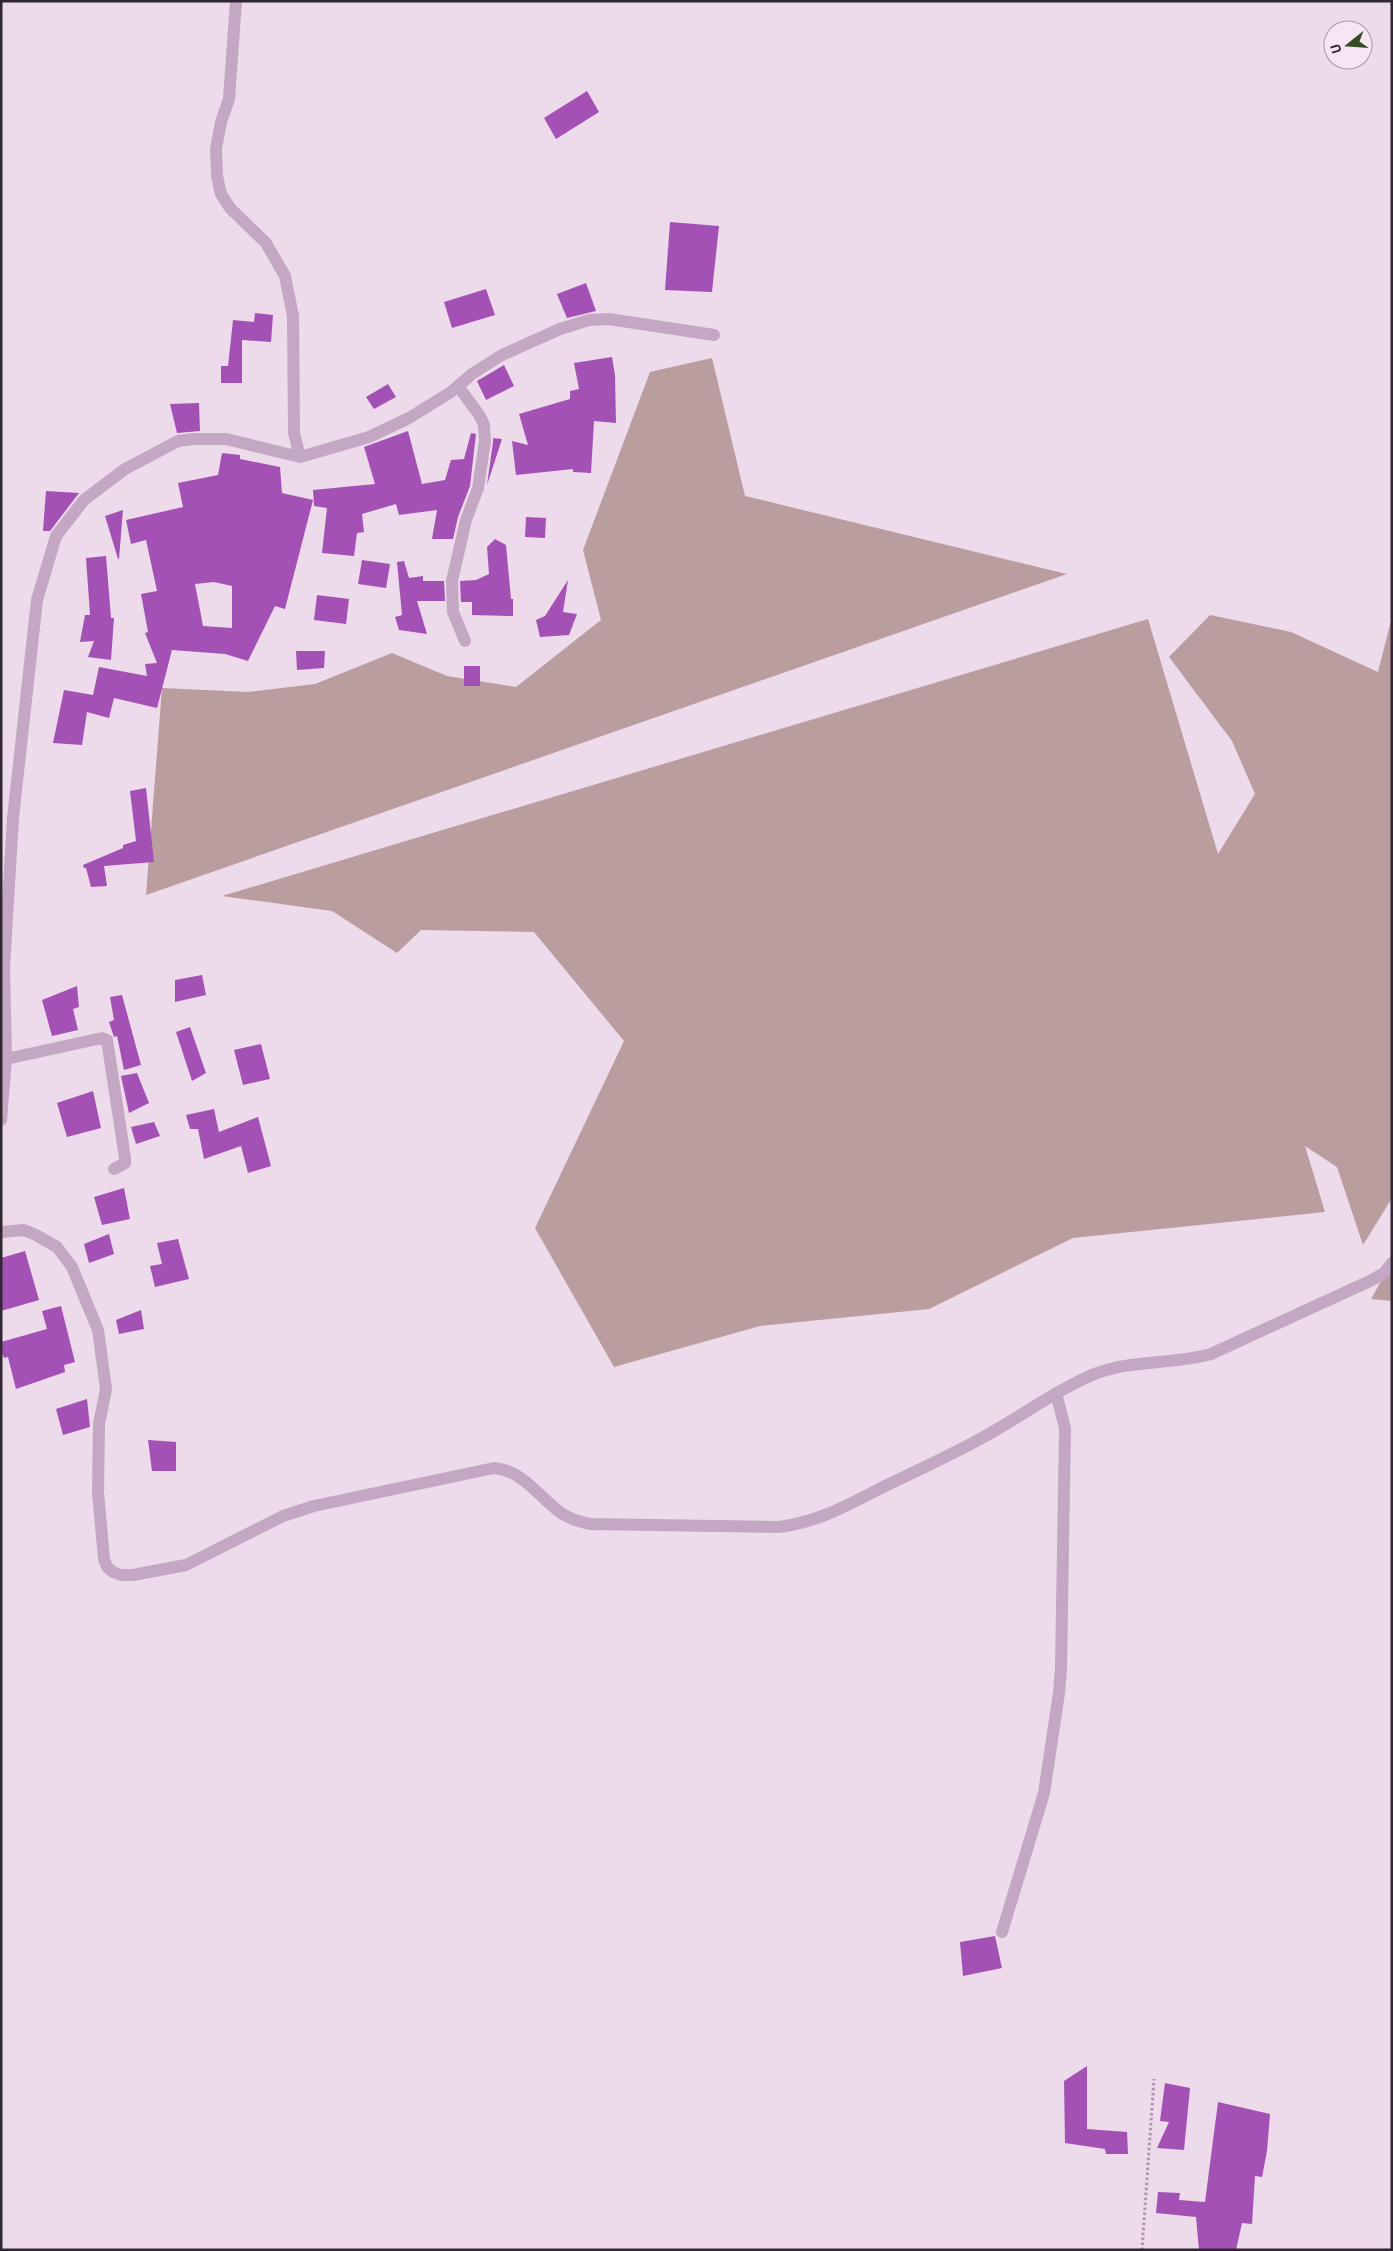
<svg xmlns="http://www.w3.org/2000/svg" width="1393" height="2251" font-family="'Titillium Web',sans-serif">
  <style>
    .green { fill: #ba9d9f }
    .building { fill: #a351b4; fill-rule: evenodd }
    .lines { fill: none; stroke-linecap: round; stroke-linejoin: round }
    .path { stroke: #af93af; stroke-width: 3; stroke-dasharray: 2.5 2.5; stroke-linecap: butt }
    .minor { stroke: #c4a8c3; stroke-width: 12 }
  </style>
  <rect width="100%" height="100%" fill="#eddaeb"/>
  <!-- green -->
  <path class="green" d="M712,358L745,496L1067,574L146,895L162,688L248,692L315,684L392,653L447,676L516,687L601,620L583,550L650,372Z
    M1210,615L1291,632L1378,672L1392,617V1198L1363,1245L1337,1167L1305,1146L1325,1212L1073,1238L929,1309L760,1326L614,1367L535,1228L624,1041L534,932L421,930L397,953L332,911L222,896L1148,619L1218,854L1255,794L1232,741L1169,657Z
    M1392,1262V1301L1371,1299Z"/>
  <!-- building -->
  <path class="building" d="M587,91L599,112L556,139L544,118Z
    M670,222L719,226L712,292L665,290Z
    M586,283L596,311L567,318L557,294Z
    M486,289L495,315L452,328L444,302Z
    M255,313L273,315L271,342L242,340V383H221V366H228L233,320L254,322Z
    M612,357L615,375L616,423L594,421L591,473L573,472V469L516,475L512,441L528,445L519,414L570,399V391L579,389L574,363Z
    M504,365L514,386L486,400L477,381Z
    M388,384L396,397L374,409L366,397Z
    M199,403L200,431L177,433L170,404Z
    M408,431L422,484L445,480L451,460L464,459L471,433L476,434L470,486L458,517L453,539H432L437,510L399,515L396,504L362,514L364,532L357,533L354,556L322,553L327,508L314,506L313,490L375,484L364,447Z
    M493,438L502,439L487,485L493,442Z
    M222,453L240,455V459L280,467L282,493L313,500L285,609L275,606L248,661L225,654L172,650L157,708L114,698L109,718L87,712L82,745L53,743L64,690L93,695L99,667L147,676L145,664L157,663L145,633L148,632L141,594L157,591L146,540L131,544L126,520L183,507L178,483L218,475ZM214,582L232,586V628L203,626L195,584Z
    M46,491L79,493L50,531H43Z
    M123,510L119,559H118L105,516Z
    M526,517L546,518L545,538L525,537Z
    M495,539L506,545L511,599H513V616L472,615V602H461L460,581L476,580L489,574L487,547Z
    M106,556L111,618H114L111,660L88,657L94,641L80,642L85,615H90L86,558Z
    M362,560L390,564L386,588L358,584Z
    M404,561L409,578L423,576V581H444L445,601H417L427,634L399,630L395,617L402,615L397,562Z
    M568,580L563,612L577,614L569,635L540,637L536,620L545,616Z
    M317,595L349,599L346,624L314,620Z
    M296,651H325L324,668L297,670Z
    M464,666H480V686H464Z
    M146,788L154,862L104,866L107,886L91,887L86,868H84L83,865L123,848V845L136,841L130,791Z
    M202,975L206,995L175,1002V980Z
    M77,986L79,1007L73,1009L78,1030L52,1036L42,1000Z
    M122,995L141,1065L124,1070L117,1036L114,1037L109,1022L114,1020L110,997Z
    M190,1027L206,1073L192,1081L176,1032Z
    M261,1044L270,1079L243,1085L234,1050Z
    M137,1073L149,1103L129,1113L121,1076Z
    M93,1091L101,1128L67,1137L57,1103Z
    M214,1109L219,1132L258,1117L271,1166L248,1173L241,1146L204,1159L198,1129H190L186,1115Z
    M154,1122L160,1136L136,1144L131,1127Z
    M124,1188L130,1219L102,1225L94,1197Z
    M109,1234L114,1254L89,1263L84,1244Z
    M178,1239L189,1279L155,1287L150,1266L162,1264L157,1243Z
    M25,1251L39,1300L1,1311V1258Z
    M61,1306L75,1362L64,1365L65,1372L16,1389L8,1357L4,1358L1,1350V1342L47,1329L42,1311Z
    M141,1310L144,1329L119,1334L116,1320Z
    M87,1399L90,1427L63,1435L56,1409Z
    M148,1440L176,1442V1471H152Z
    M995,1936L1002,1968L963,1976L960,1942Z
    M1087,2066V2129L1127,2132L1128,2154H1106L1105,2149L1065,2143L1064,2081Z
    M1165,2083L1190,2088L1184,2150L1157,2148L1169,2122L1160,2121Z
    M1218,2102L1270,2114L1267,2151L1262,2177L1255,2176L1252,2224L1242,2223L1236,2250H1199L1196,2217L1156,2213L1158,2192L1180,2193L1179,2200L1205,2202Z"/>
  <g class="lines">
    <!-- path -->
    <path class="path" d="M1142,2250L1154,2079"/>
    <!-- minor -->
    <path class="minor" d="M458,386L480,416L484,425L485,441L478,488L466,520L452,581L453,612L465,641
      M300,457L369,437L409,418L451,392L472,374L502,355L560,329L589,320L609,319L714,335
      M6,1059L102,1038L107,1040L125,1158V1163L114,1169
      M1,1120L6,1059L4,968L13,818L37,600L56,536L84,500L125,469L178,441L193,439H226L300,457L294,433L293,316L285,276L266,243L230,208L221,194L217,176L216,149L221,122L229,99L236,1
      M1,1232L24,1230L36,1235L57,1247L72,1267L98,1330L106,1389L99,1424L98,1492L104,1559L107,1567L113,1572L121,1575H133L186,1565L283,1516L314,1506L494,1468C522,1470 539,1497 561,1513C570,1519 580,1522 590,1524L779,1527C818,1522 846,1506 881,1488C914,1472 947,1457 980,1439C1018,1419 1052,1392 1092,1375C1130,1359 1172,1365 1211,1354L1372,1280L1384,1273L1392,1263
      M1002,1932L1044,1793L1059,1693L1061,1668L1065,1428L1056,1393"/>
  </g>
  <!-- border -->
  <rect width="1393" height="2251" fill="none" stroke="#312732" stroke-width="5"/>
  <!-- north arrow -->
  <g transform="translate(1348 45) rotate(253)"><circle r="24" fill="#f6e6f4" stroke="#a79aa6"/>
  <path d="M0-4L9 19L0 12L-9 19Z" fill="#324d23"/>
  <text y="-8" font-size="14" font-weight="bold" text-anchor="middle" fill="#312732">U</text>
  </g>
</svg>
